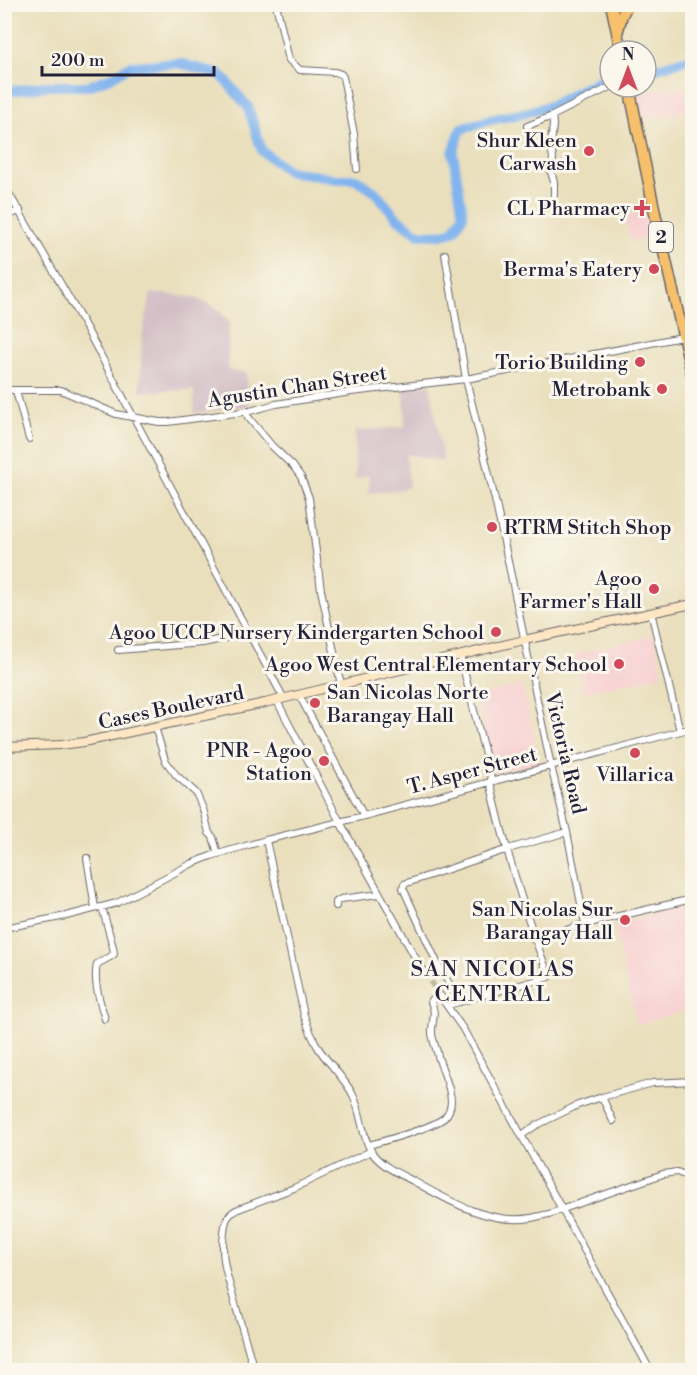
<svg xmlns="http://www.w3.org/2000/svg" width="697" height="1375" font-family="'Libre Bodoni',serif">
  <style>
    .built { fill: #f7cfd0 }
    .industrial { fill: #d2bdc5 }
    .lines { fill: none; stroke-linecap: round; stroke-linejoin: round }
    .river { stroke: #81b4ee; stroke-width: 10 }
    .street-tunnel { stroke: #c1b9a2; stroke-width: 6; stroke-dasharray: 6 3; stroke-linecap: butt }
    .street-casing { stroke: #686468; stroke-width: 8 }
    .secondary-casing { stroke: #686468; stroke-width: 10 }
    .highway-casing { stroke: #686468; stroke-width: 13 }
    .street { stroke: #fff; stroke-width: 6 }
    .secondary { stroke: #fce6c4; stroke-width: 8 }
    .highway { stroke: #f7c06c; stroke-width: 10 }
    .poi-dot { fill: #d1495b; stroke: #fbf7ec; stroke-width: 2 }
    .labels { text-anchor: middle; stroke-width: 6; stroke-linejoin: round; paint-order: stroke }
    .shield { fill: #fbf7ec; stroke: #636270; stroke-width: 1.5 }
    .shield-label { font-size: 18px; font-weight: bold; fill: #22223b }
    .poi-label { font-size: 20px; fill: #22223b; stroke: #fbf7ec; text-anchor: end }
    .street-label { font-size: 20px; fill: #22223b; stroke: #fbf7ec }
    .quarter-label { font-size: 22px; letter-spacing: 1.5px; fill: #22223b; stroke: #fbf7ec }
  </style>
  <rect width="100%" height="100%" fill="#fbf7ec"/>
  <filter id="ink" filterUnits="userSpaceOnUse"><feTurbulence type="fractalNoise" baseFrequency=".0167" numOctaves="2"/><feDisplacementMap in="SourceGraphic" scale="12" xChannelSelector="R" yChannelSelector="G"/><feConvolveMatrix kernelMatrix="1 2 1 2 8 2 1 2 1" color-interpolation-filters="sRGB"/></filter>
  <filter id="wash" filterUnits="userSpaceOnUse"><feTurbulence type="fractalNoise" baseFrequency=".008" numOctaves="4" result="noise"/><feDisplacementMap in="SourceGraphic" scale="24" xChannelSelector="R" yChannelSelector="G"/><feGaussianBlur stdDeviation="1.35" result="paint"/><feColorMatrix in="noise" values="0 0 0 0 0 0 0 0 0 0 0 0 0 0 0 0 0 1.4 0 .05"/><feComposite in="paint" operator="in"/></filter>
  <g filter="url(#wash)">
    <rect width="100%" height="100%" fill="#e9dfbc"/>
    <!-- built -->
    <path class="built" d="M683,87L689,111L644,119L637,93Z
      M648,211L656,238L631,242L623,216Z
      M654,635L663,675L582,692L576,654Z
      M522,685L540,763L496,773L475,696Z
      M692,904V1008L637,1025L613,925Z"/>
    <!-- industrial -->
    <path class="industrial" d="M151,293L193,297L217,308L229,322L228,371L246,372L249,406L194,413V390L140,391L142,336Z
      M430,383L443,461L406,454L409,487L399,490L369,493V475L355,479V431L405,427L404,388Z"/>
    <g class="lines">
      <!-- river -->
      <path class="river" d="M646,71L692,58
        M4,92L45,86H88L110,78L130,66L180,63L221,75L248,107L262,151L288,171L337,179H356L375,192L397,218L419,234L437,235L454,231L463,215L453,153L461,129L490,120L525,113L552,105L603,78L610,77"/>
    </g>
  </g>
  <g filter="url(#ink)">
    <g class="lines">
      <!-- street-tunnel -->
      <path class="street-tunnel" d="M426,974L438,993"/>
      <defs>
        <path id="street" d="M276,4L289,60L300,70L335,72L341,74L343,77L354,134L357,169
          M617,87L631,96
          M552,116L553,124L551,148L553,158L551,172L554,182V195
          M527,126L552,116L610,87
          M4,185L85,326L284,699
          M4,215H10L20,210
          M445,254L466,379L496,504L551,766L567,832L585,924
          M4,390H61L116,414L159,422H168L250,411L276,404L351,392L466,379L692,335
          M16,391L29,439
          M246,411L248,417L272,446L293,466L301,477L309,498L321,590L341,685
          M651,612L680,731
          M118,650L203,643L249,633
          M460,655L492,782
          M299,695L364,816
          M277,701L340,822L415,957L426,974
          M155,727L165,760L176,775L196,793L203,809L209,833L213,837L218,854
          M266,840L304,1015C308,1027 312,1038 319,1049C329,1064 343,1077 352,1093C362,1111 361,1137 373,1154C383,1167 400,1174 415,1182C449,1201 490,1225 531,1218C537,1217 543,1215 549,1214L663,1174L677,1172L692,1178
          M87,858L95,908
          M336,906V902L341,899L379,894
          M102,907L113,947L114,954L110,957L97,964C93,982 100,1002 105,1019
          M4,928L66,916L117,903L191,864L211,856L266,840L364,816L692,728
          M534,940L585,924L692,899
          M438,993L463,1029L650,1370
          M460,1002L438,965L403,888L404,884L508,849L567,832
          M448,1005L549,977C525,914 505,848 490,782
          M602,1097L613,1121
          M522,1135L535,1126L578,1105L602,1097L653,1083L692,1081
          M369,1145C387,1140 430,1129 444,1118C448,1114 451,1107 451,1101C451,1086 440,1067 437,1052C435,1045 431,1036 432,1029C433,1019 436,1012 431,1002L432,1000L441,996
          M690,1146L692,1145
          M254,1370C248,1349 242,1328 236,1307C229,1280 220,1262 224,1233C225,1222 226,1216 236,1210L294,1188L371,1151"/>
        <path id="secondary" d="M4,747L61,745L84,742L265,703L524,640L692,604"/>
        <path id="highway" d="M611,4L621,51
          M618,30L622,15L628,4
          M629,87L655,213L692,374"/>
      </defs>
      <!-- street casing -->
      <use href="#street" class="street-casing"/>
      <!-- secondary casing -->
      <use href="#secondary" class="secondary-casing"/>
      <!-- highway casing -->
      <use href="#highway" class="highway-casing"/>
      <!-- street -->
      <use href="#street" class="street"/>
      <!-- secondary -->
      <use href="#secondary" class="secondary"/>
      <!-- highway -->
      <use href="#highway" class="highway"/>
    </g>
  </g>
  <!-- markers -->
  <g class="poi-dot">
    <circle cx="589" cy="151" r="6"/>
    <path d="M639 199h6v6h6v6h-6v6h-6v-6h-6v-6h6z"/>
    <circle cx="654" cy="269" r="6"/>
    <circle cx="640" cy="362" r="6"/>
    <circle cx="662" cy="389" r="6"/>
    <circle cx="492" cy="527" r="6"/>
    <circle cx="654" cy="589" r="6"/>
    <circle cx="496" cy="632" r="6"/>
    <circle cx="619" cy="664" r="6"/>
    <circle cx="315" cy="703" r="6"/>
    <circle cx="635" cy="753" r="6"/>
    <circle cx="324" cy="761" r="6"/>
    <circle cx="625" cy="920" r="6"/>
  </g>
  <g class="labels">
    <!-- shield labels -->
    <rect class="shield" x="649" y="222" width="24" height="30" rx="4.5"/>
    <g class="shield-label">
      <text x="661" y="243">2</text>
    </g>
    <!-- poi labels -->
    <g class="poi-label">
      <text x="577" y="147">Shur Kleen<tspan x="577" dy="23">Carwash</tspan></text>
      <text x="630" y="215">CL Pharmacy</text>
      <text x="642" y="276">Berma's Eatery</text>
      <text x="628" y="369">Torio Building</text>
      <text x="650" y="396">Metrobank</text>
      <text x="504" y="534" text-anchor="start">RTRM Stitch Shop</text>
      <text x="642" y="585">Agoo<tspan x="642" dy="23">Farmer's Hall</tspan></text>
      <text x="484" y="639">Agoo UCCP Nursery Kindergarten School</text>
      <text x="607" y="671">Agoo West Central Elementary School</text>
      <text x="327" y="699" text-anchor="start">San Nicolas Norte<tspan x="327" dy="23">Barangay Hall</tspan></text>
      <text x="312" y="757">PNR - Agoo<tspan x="312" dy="23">Station</tspan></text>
      <text x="635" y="781" text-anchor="middle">Villarica</text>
      <text x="613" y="916">San Nicolas Sur<tspan x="613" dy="23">Barangay Hall</tspan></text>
    </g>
    <!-- street labels -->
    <g class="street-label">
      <text transform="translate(297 386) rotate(-9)" y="7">Agustin Chan Street</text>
      <text transform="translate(171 707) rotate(-12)" y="7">Cases Boulevard</text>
      <text transform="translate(566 753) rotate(77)" y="7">Victoria Road</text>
      <text transform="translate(472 770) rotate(-15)" y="7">T. Asper Street</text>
    </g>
    <!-- quarter labels -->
    <g class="quarter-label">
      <text x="493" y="976">SAN NICOLAS<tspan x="493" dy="25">CENTRAL</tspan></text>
    </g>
  </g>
  <!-- margin -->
  <rect width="697" height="1375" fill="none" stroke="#fbf7ec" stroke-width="24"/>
  <!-- north arrow -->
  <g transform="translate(628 69)"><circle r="28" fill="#fbf7ec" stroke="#a4a2a5" stroke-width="1.5"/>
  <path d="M0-4.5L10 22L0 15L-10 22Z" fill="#d1495b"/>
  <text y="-9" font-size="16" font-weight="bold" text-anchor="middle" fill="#22223b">N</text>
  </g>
  <!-- scale -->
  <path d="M42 66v9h172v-9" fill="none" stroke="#22223b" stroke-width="3"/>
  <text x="51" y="66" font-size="18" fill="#22223b" stroke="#fbf7ec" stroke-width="4.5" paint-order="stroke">200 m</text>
</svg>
